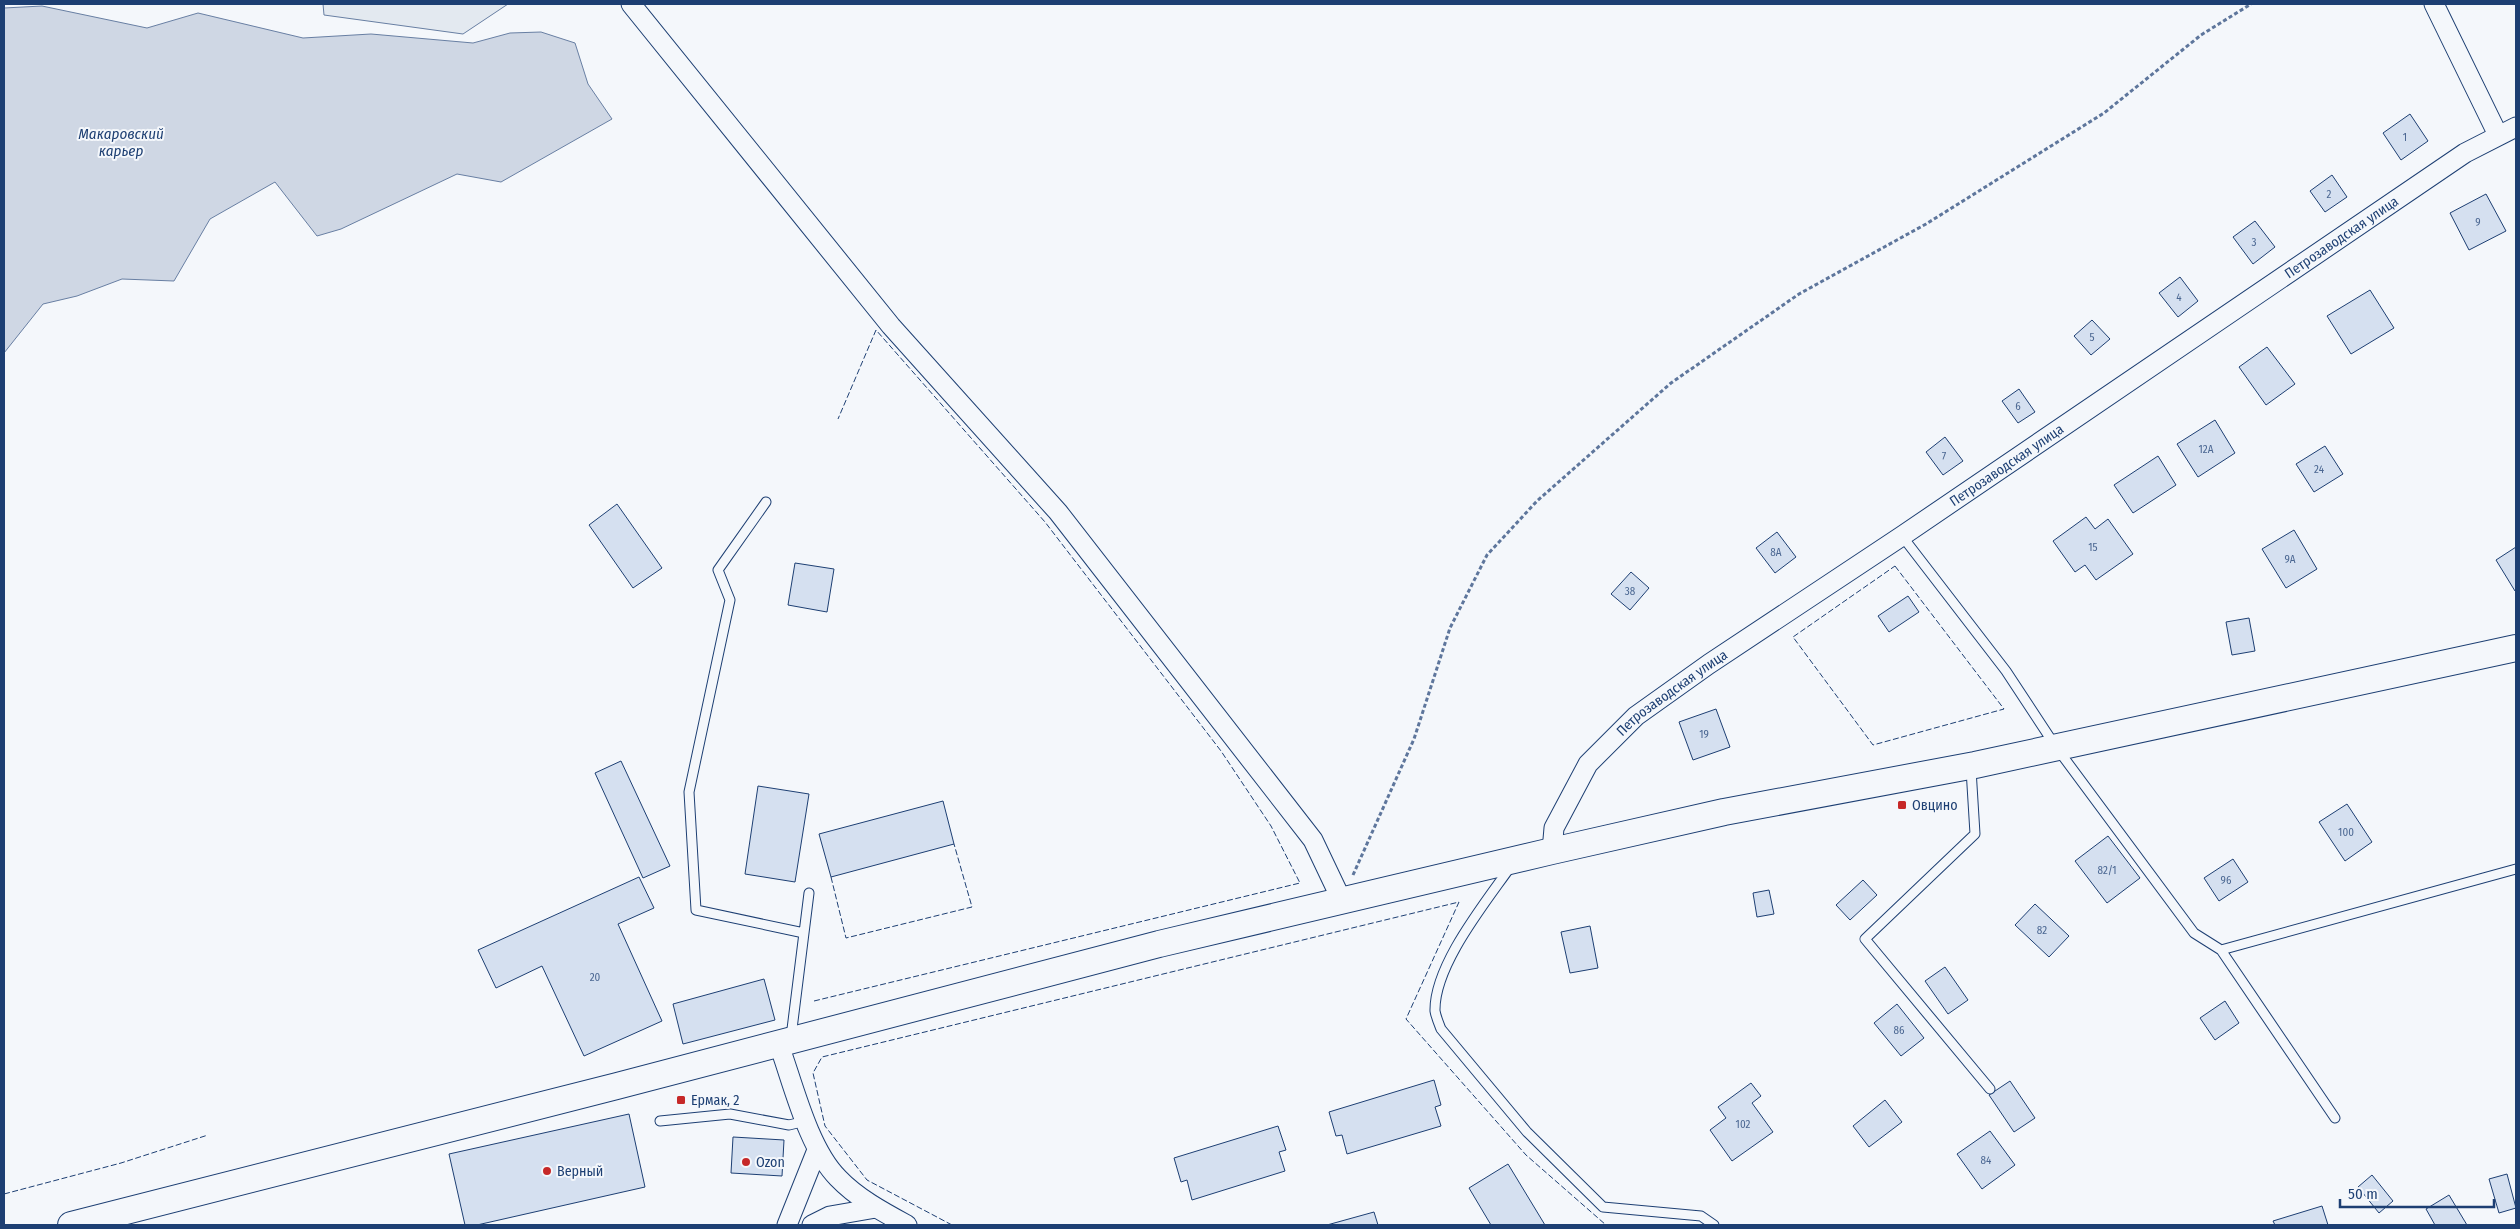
<svg xmlns="http://www.w3.org/2000/svg" width="2520" height="1229" font-family="'Fira Sans Condensed',sans-serif">
  <style>
    .green { fill: #e3e9f0; stroke: #687fa3 }
    .water { fill: #cfd7e4; stroke: #687fa3 }
    .building { fill: #d5e0f0; stroke: #1d3f73 }
    .lines { fill: none; stroke-linecap: round; stroke-linejoin: round }
    .service-casing { stroke: #1d3f73; stroke-width: 11 }
    .minor-casing { stroke: #1d3f73; stroke-width: 21 }
    .secondary-casing { stroke: #1d3f73; stroke-width: 28 }
    .path { stroke: #5e769c; stroke-width: 3; stroke-dasharray: 4 2.5; stroke-linecap: butt }
    .service { stroke: #f4f7fb; stroke-width: 9 }
    .minor { stroke: #f4f7fb; stroke-width: 19 }
    .secondary { stroke: #f4f7fb; stroke-width: 26 }
    .fence { stroke: #1d3f73; stroke-width: 1; stroke-dasharray: 6 2.5; stroke-linecap: butt }
    .poi-dot { fill: #c62828; stroke: #f4f7fb; stroke-width: 2 }
    .labels { text-anchor: middle; stroke-width: 4; stroke-linejoin: round; paint-order: stroke }
    .number-label { font-size: 11px; fill: #4b6792 }
    .street-label { font-size: 14px; fill: #1d3f73; stroke: #f4f7fb }
    .poi-label { font-size: 14px; fill: #1d3f73; stroke: #f4f7fb; text-anchor: start }
    .water-label { font-size: 15px; font-style: italic; fill: #1d3f73; stroke: #f4f7fb }
  </style>
  <rect width="100%" height="100%" fill="#f4f7fb"/>
  <!-- green -->
  <path class="green" d="M323,4H508L463,34L324,15Z"/>
  <!-- water -->
  <path class="water" d="M42,6L147,28L198,13L303,38L371,34L473,43L510,33L541,32L575,43L588,84L612,119L501,182L457,174L341,229L317,236L275,182L210,219L174,281L122,279L77,296L43,304L4,353V8Z"/>
  <!-- building -->
  <path class="building" d="M2410,114L2428,141L2401,160L2383,133Z
    M2332,175L2347,197L2325,212L2310,191Z
    M2486,194L2506,231L2469,250L2450,213Z
    M2255,221L2275,247L2253,264L2233,237Z
    M2180,277L2198,301L2178,317L2159,293Z
    M2370,290L2394,328L2351,354L2327,316Z
    M2092,320L2110,339L2091,355L2074,336Z
    M2267,347L2295,384L2266,405L2239,367Z
    M2019,389L2035,412L2018,423L2002,401Z
    M2215,420L2235,453L2198,477L2177,444Z
    M1945,437L1963,461L1943,475L1926,452Z
    M2325,446L2343,474L2314,492L2296,464Z
    M2158,456L2176,485L2133,513L2114,485Z
    M617,504L662,568L633,588L589,525Z
    M2086,517L2095,529L2108,519L2133,554L2096,580L2085,565L2075,572L2053,541Z
    M2294,530L2317,569L2286,588L2262,549Z
    M1777,532L1796,557L1775,573L1756,548Z
    M2516,547V590L2515,591L2496,560Z
    M795,563L834,569L827,612L788,605Z
    M1631,572L1649,588L1630,610L1611,594Z
    M1908,596L1919,612L1889,632L1878,616Z
    M2249,618L2255,651L2232,655L2226,622Z
    M1716,709L1730,747L1693,760L1679,722Z
    M621,761L670,866L643,878L595,773Z
    M758,786L809,794L795,882L745,874Z
    M943,801L954,844L831,877L819,834Z
    M2347,804L2372,842L2345,861L2319,822Z
    M2108,836L2140,878L2107,903L2075,861Z
    M2233,859L2248,882L2219,901L2204,878Z
    M639,877L654,908L618,924L662,1021L584,1056L542,966L496,988L478,950Z
    M1863,880L1877,895L1850,920L1836,905Z
    M1769,890L1774,914L1757,917L1753,893Z
    M2035,904L2069,936L2049,957L2015,925Z
    M1590,926L1598,968L1570,973L1561,932Z
    M1945,967L1968,1000L1948,1014L1925,981Z
    M764,979L775,1020L683,1044L673,1004Z
    M2225,1001L2239,1023L2215,1040L2200,1018Z
    M1897,1004L1924,1038L1901,1056L1874,1023Z
    M1434,1080L1441,1105L1435,1107L1441,1126L1347,1154L1342,1135L1336,1136L1329,1112Z
    M2010,1081L2035,1118L2014,1132L1989,1095Z
    M1751,1083L1761,1096L1752,1103L1773,1132L1732,1161L1710,1130L1726,1118L1718,1107Z
    M1885,1100L1902,1122L1869,1147L1853,1126Z
    M629,1114L645,1187L477,1225H465L449,1154Z
    M1278,1126L1286,1150L1279,1152L1285,1171L1192,1200L1187,1180L1181,1182L1174,1158Z
    M1990,1131L2015,1165L1982,1189L1957,1154Z
    M733,1137L784,1140L782,1176L731,1173Z
    M1508,1164L1545,1225H1491L1469,1188Z
    M2507,1174L2516,1208L2499,1213L2489,1179Z
    M2372,1175L2393,1201L2379,1213L2358,1187Z
    M2449,1195L2467,1225H2435L2426,1209Z
    M2322,1206L2328,1225H2275L2273,1221Z
    M1374,1212L1378,1225H1327Z"/>
  <g class="lines">
    <defs>
      <path id="service" d="M766,502L718,570L730,600L689,792L696,910L804,933
        M1902,536L2006,671L2056,747L2194,933L2221,950L2516,869
        M1971,769L1975,834L1865,939L1990,1089
        M1511,866C1486,902 1434,965 1435,1011C1436,1017 1439,1024 1441,1029L1527,1132L1603,1207L1701,1216L1714,1225
        M2221,950L2335,1118
        M791,1037L809,893
        M660,1121L730,1114L789,1125L806,1121"/>
      <g id="minor">
        <path d="M631,4L891,326L1058,512L1313,840L1342,901"/>
        <path d="M2434,4L2498,135"/>
        <path id="s1" d="M1552,851L1554,828L1588,764L1636,716L1709,664L1902,536L2465,153L2516,127"/>
        <path d="M778,1042C793,1083 808,1148 838,1178C857,1198 883,1212 907,1225"/>
        <path d="M787,1225L817,1150"/>
        <path d="M812,1225L830,1216L876,1208"/>
      </g>
      <path id="secondary" d="M71,1225L617,1086L1159,944L1552,851L1724,812L1975,765L2516,648"/>
    </defs>
    <!-- service casing -->
    <use href="#service" class="service-casing"/>
    <!-- minor casing -->
    <use href="#minor" class="minor-casing"/>
    <!-- secondary casing -->
    <use href="#secondary" class="secondary-casing"/>
    <!-- path -->
    <path class="path" d="M1353,875L1414,739L1450,628L1487,555L1537,501L1671,383L1799,294L1926,224L2104,113L2201,35L2251,4"/>
    <!-- service -->
    <use href="#service" class="service"/>
    <!-- minor -->
    <use href="#minor" class="minor"/>
    <!-- secondary -->
    <use href="#secondary" class="secondary"/>
    <!-- fence -->
    <path class="fence" d="M1895,566L2004,709L1873,745L1793,637Z
      M831,877L846,938L972,907L954,844
      M814,1001L1300,883L1271,826L1221,751L1045,522L876,330L838,419
      M4,1194L121,1163L208,1135
      M952,1225L867,1180L825,1126L813,1073L822,1057L1459,902L1406,1019L1526,1155L1606,1225"/>
  </g>
  <!-- markers -->
  <g class="poi-dot">
    <rect x="1897" y="800" width="10" height="10" rx="2.5"/>
    <rect x="676" y="1095" width="10" height="10" rx="2.5"/>
    <circle cx="746" cy="1162" r="5"/>
    <circle cx="547" cy="1171" r="5"/>
  </g>
  <g class="labels">
    <!-- number labels -->
    <g class="number-label">
      <text x="2405" y="141">1</text>
      <text x="2329" y="198">2</text>
      <text x="2478" y="226">9</text>
      <text x="2254" y="246">3</text>
      <text x="2179" y="301">4</text>
      <text x="2092" y="341">5</text>
      <text x="2018" y="410">6</text>
      <text x="2206" y="453">12А</text>
      <text x="1944" y="460">7</text>
      <text x="2319" y="473">24</text>
      <text x="2093" y="551">15</text>
      <text x="1776" y="556">8А</text>
      <text x="2290" y="563">9А</text>
      <text x="1630" y="595">38</text>
      <text x="1704" y="738">19</text>
      <text x="2346" y="836">100</text>
      <text x="2107" y="874">82/1</text>
      <text x="2226" y="884">96</text>
      <text x="2042" y="934">82</text>
      <text x="595" y="981">20</text>
      <text x="1899" y="1034">86</text>
      <text x="1743" y="1128">102</text>
      <text x="1986" y="1164">84</text>
    </g>
    <!-- street labels -->
    <g class="street-label">
      <text dy="5" stroke="none"><textPath href="#s1" startOffset="1016">Петрозаводская улица</textPath></text>
      <text dy="5" stroke="none"><textPath href="#s1" startOffset="611">Петрозаводская улица</textPath></text>
      <text dy="5" stroke="none"><textPath href="#s1" startOffset="206">Петрозаводская улица</textPath></text>
    </g>
    <!-- poi labels -->
    <g class="poi-label">
      <text x="1912" y="810">Овцино</text>
      <text x="691" y="1105">Ермак, 2</text>
      <text x="756" y="1167">Ozon</text>
      <text x="557" y="1176">Верный</text>
    </g>
    <!-- water labels -->
    <g class="water-label">
      <text x="121" y="139">Макаровский<tspan x="121" dy="17">карьер</tspan></text>
    </g>
  </g>
  <!-- border -->
  <rect width="2520" height="1229" fill="none" stroke="#1d3f73" stroke-width="10"/>
  <!-- scale -->
  <path d="M2340 1199v8h154v-8" fill="none" stroke="#1d3f73" stroke-width="2.5"/>
  <text x="2348" y="1199" font-size="15" fill="#1d3f73" stroke="#f4f7fb" stroke-width="4" paint-order="stroke">50 m</text>
</svg>
